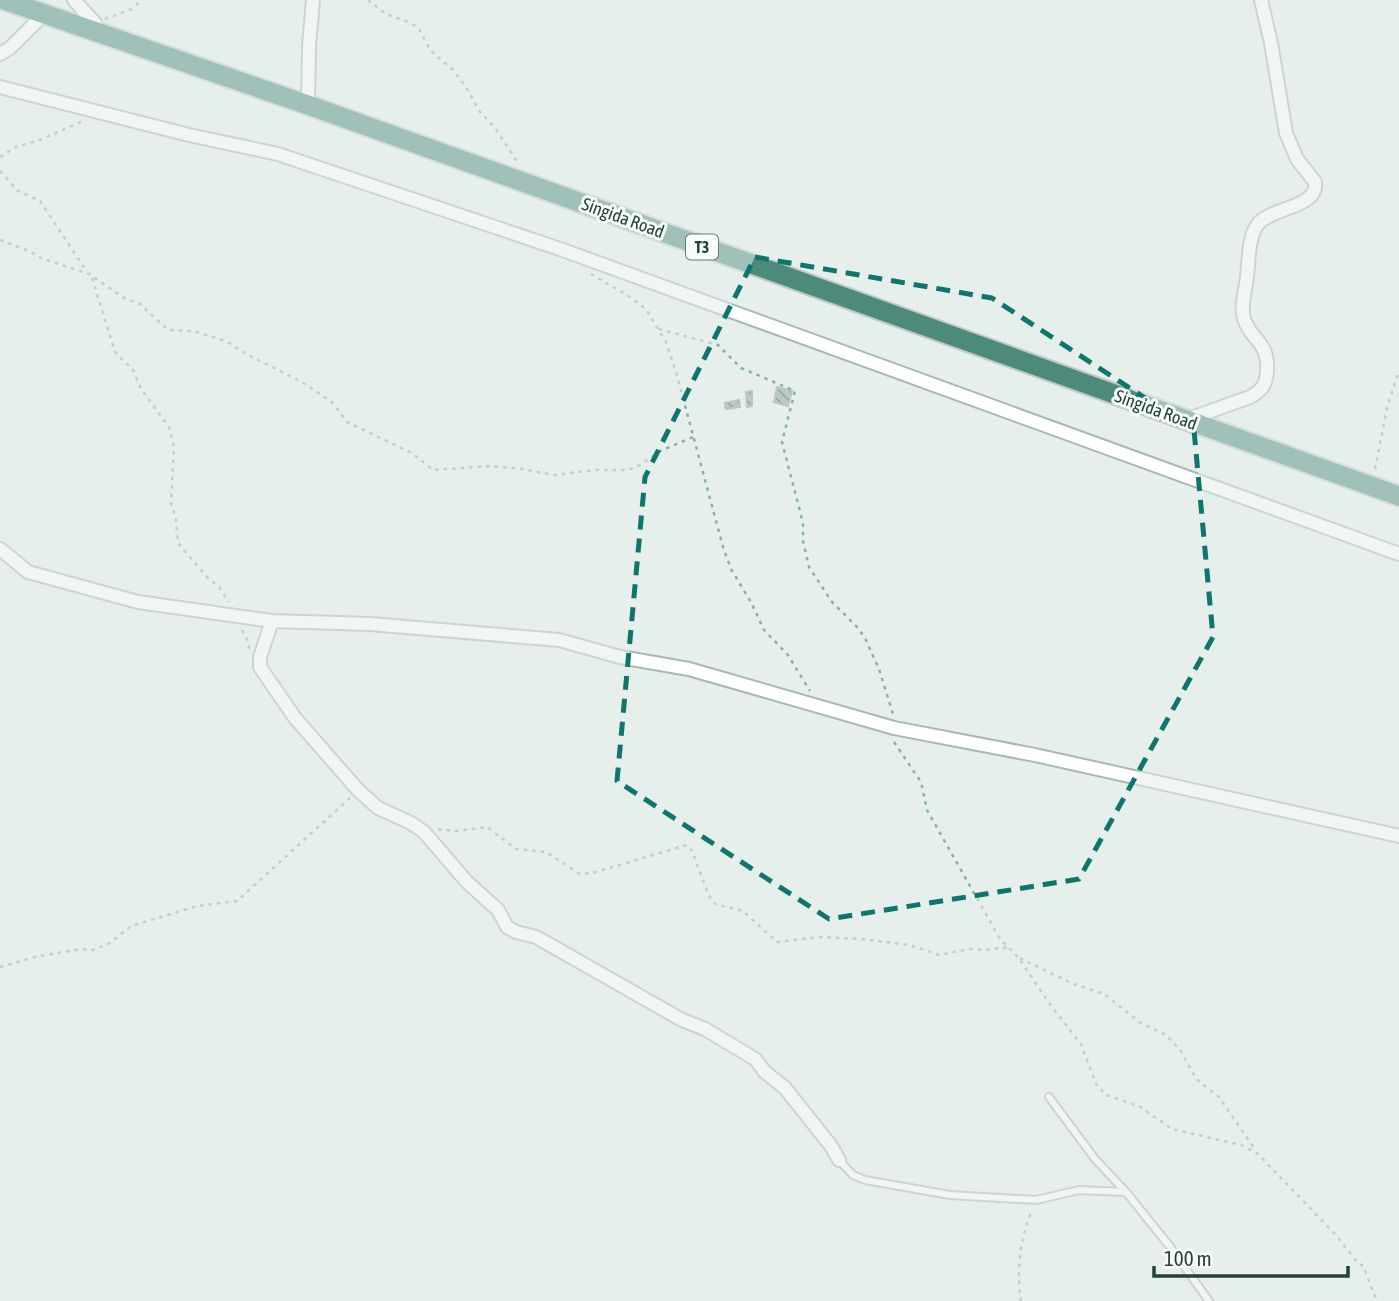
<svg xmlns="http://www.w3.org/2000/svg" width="1399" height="1301" font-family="'Asap Condensed',sans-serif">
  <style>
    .building { fill: url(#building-back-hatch); stroke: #b8c9c2; stroke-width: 2 }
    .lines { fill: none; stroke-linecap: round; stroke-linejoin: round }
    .service-casing { stroke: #a8b8b2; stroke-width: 10 }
    .minor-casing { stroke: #a8b8b2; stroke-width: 16 }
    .trunk-casing { stroke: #c2cac8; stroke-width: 23 }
    .path { stroke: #86b3a5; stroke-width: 2.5; stroke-dasharray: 3.5 5; stroke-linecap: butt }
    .service { stroke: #fff; stroke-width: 6 }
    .minor { stroke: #fff; stroke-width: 12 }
    .trunk { stroke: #4c8a7c; stroke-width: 19 }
    .marked { fill: none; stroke: #0f766e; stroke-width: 5; stroke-dasharray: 14 9; stroke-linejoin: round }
    .labels { text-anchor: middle; stroke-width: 6; stroke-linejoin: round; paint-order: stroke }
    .shield { fill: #f7fbf9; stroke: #637a73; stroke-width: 2 }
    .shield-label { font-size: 16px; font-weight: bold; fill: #24423a }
    .street-label { font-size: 18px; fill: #24423a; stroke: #f7fbf9 }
  </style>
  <defs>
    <pattern id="building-back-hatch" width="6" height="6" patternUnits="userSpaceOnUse" patternTransform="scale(1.75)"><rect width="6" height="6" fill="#bbcac4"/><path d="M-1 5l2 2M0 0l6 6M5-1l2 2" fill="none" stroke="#98a6a0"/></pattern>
  </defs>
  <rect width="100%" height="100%" fill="#e6efeb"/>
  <!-- building -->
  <path class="building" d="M777,387L792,391L788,406L774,402Z
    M752,391V406L747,407L746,392Z
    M739,400L740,407L726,409L725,403Z"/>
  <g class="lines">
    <defs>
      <path id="service" d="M1049,1097L1095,1159L1126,1192L1171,1248L1209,1301
        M839,1160L853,1175L865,1180L950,1195L1036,1200L1079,1190L1126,1192"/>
      <path id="minor" d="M74,0L95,23
        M0,54L10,48L44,14
        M0,87L189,135L278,154L560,249L1399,554
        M308,105L309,46L313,0
        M1186,420L1250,397C1261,391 1266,385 1267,372C1269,341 1252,342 1244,319C1240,306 1246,289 1247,276C1249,260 1248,237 1258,224C1271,207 1319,208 1315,182L1297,159L1286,133L1271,43L1261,0
        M0,549L28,572L138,602L272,621L370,624L559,640L620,657L689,669L894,728L1035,755L1399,836
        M272,621L260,657V667L295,718L358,790L378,808L411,823L424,832L467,882L498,910L507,927L516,932L536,937L682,1020L705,1029L755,1059L765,1072L785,1088L831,1146L839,1160"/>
      <path id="trunk" d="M4,0L308,105L1399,496"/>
    </defs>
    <!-- service casing -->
    <use href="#service" class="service-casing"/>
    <!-- minor casing -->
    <use href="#minor" class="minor-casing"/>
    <!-- trunk casing -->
    <use href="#trunk" class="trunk-casing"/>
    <!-- path -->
    <path class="path" d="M368,0L386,14L411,23L419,29L430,50L453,70L466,87L480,112L495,128L518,163
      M105,19L132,9L142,0
      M0,157L16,147L40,140L83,121
      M0,171L18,191L40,201L87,272
      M0,240L29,251L41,258L89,274L126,299L140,304L168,330L193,331L226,341L246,354L302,382L332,402L347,422L412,453L433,470L490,466L522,469L554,475L595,470H628L640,465L660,451L693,437
      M591,274L630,297L646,309L666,342L676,372L723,547L731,569L752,604L764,630L788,655L810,691
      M92,278L115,352L133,370L141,389L169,427L174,447L171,503L176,520L178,543L206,576L219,587L229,602
      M659,329L718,345L741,368L795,391L782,442L803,523V541L809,567L832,602L858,628L865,638L879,669L893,714
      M1375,469L1387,408L1399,370
      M242,630L249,643V650
      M894,742L921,782L927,810L1000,939L1018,957L1049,1003L1081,1044L1096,1084L1106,1095L1139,1106L1172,1129L1241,1145L1258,1154L1336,1235L1357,1262L1363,1266L1377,1301
      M438,829L456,831L487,827L516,849L546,852L580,874L592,873L687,845L692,851L709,896L715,904L743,911L777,942L819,937L863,939L909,945L939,955L969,949L986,950L1008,947
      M1020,958L1071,983L1104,994L1141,1023L1166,1035L1181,1051L1196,1079L1219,1097L1256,1151
      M0,967L39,956L82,949L93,950L110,943L131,926L197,906L237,901L350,798
      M1021,1301C1016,1269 1020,1240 1032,1210"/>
    <!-- service -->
    <use href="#service" class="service"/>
    <!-- minor -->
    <use href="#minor" class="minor"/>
    <!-- trunk -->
    <use href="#trunk" class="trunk"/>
  </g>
  <!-- marked area -->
  <path d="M0 0H1399V1301H0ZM755,257L992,298L1194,430L1213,637L1079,879L829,919L617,781L645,477Z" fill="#e6efeb" fill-opacity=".55" fill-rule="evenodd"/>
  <path class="marked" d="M755,257L992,298L1194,430L1213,637L1079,879L829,919L617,781L645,477Z"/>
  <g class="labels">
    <!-- shield labels -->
    <rect class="shield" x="686" y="234.5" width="32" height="25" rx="5"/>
    <g class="shield-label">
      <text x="702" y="253">T3</text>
    </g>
    <!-- street labels -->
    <g class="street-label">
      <text transform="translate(623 218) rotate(20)" y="6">Singida Road</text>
      <text transform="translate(1156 410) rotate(20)" y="6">Singida Road</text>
    </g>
  </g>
  <!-- scale -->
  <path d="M1154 1266v10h194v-10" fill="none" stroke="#24423a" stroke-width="3.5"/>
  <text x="1164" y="1266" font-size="21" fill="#24423a" stroke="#f7fbf9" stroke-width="5" paint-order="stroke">100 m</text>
</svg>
